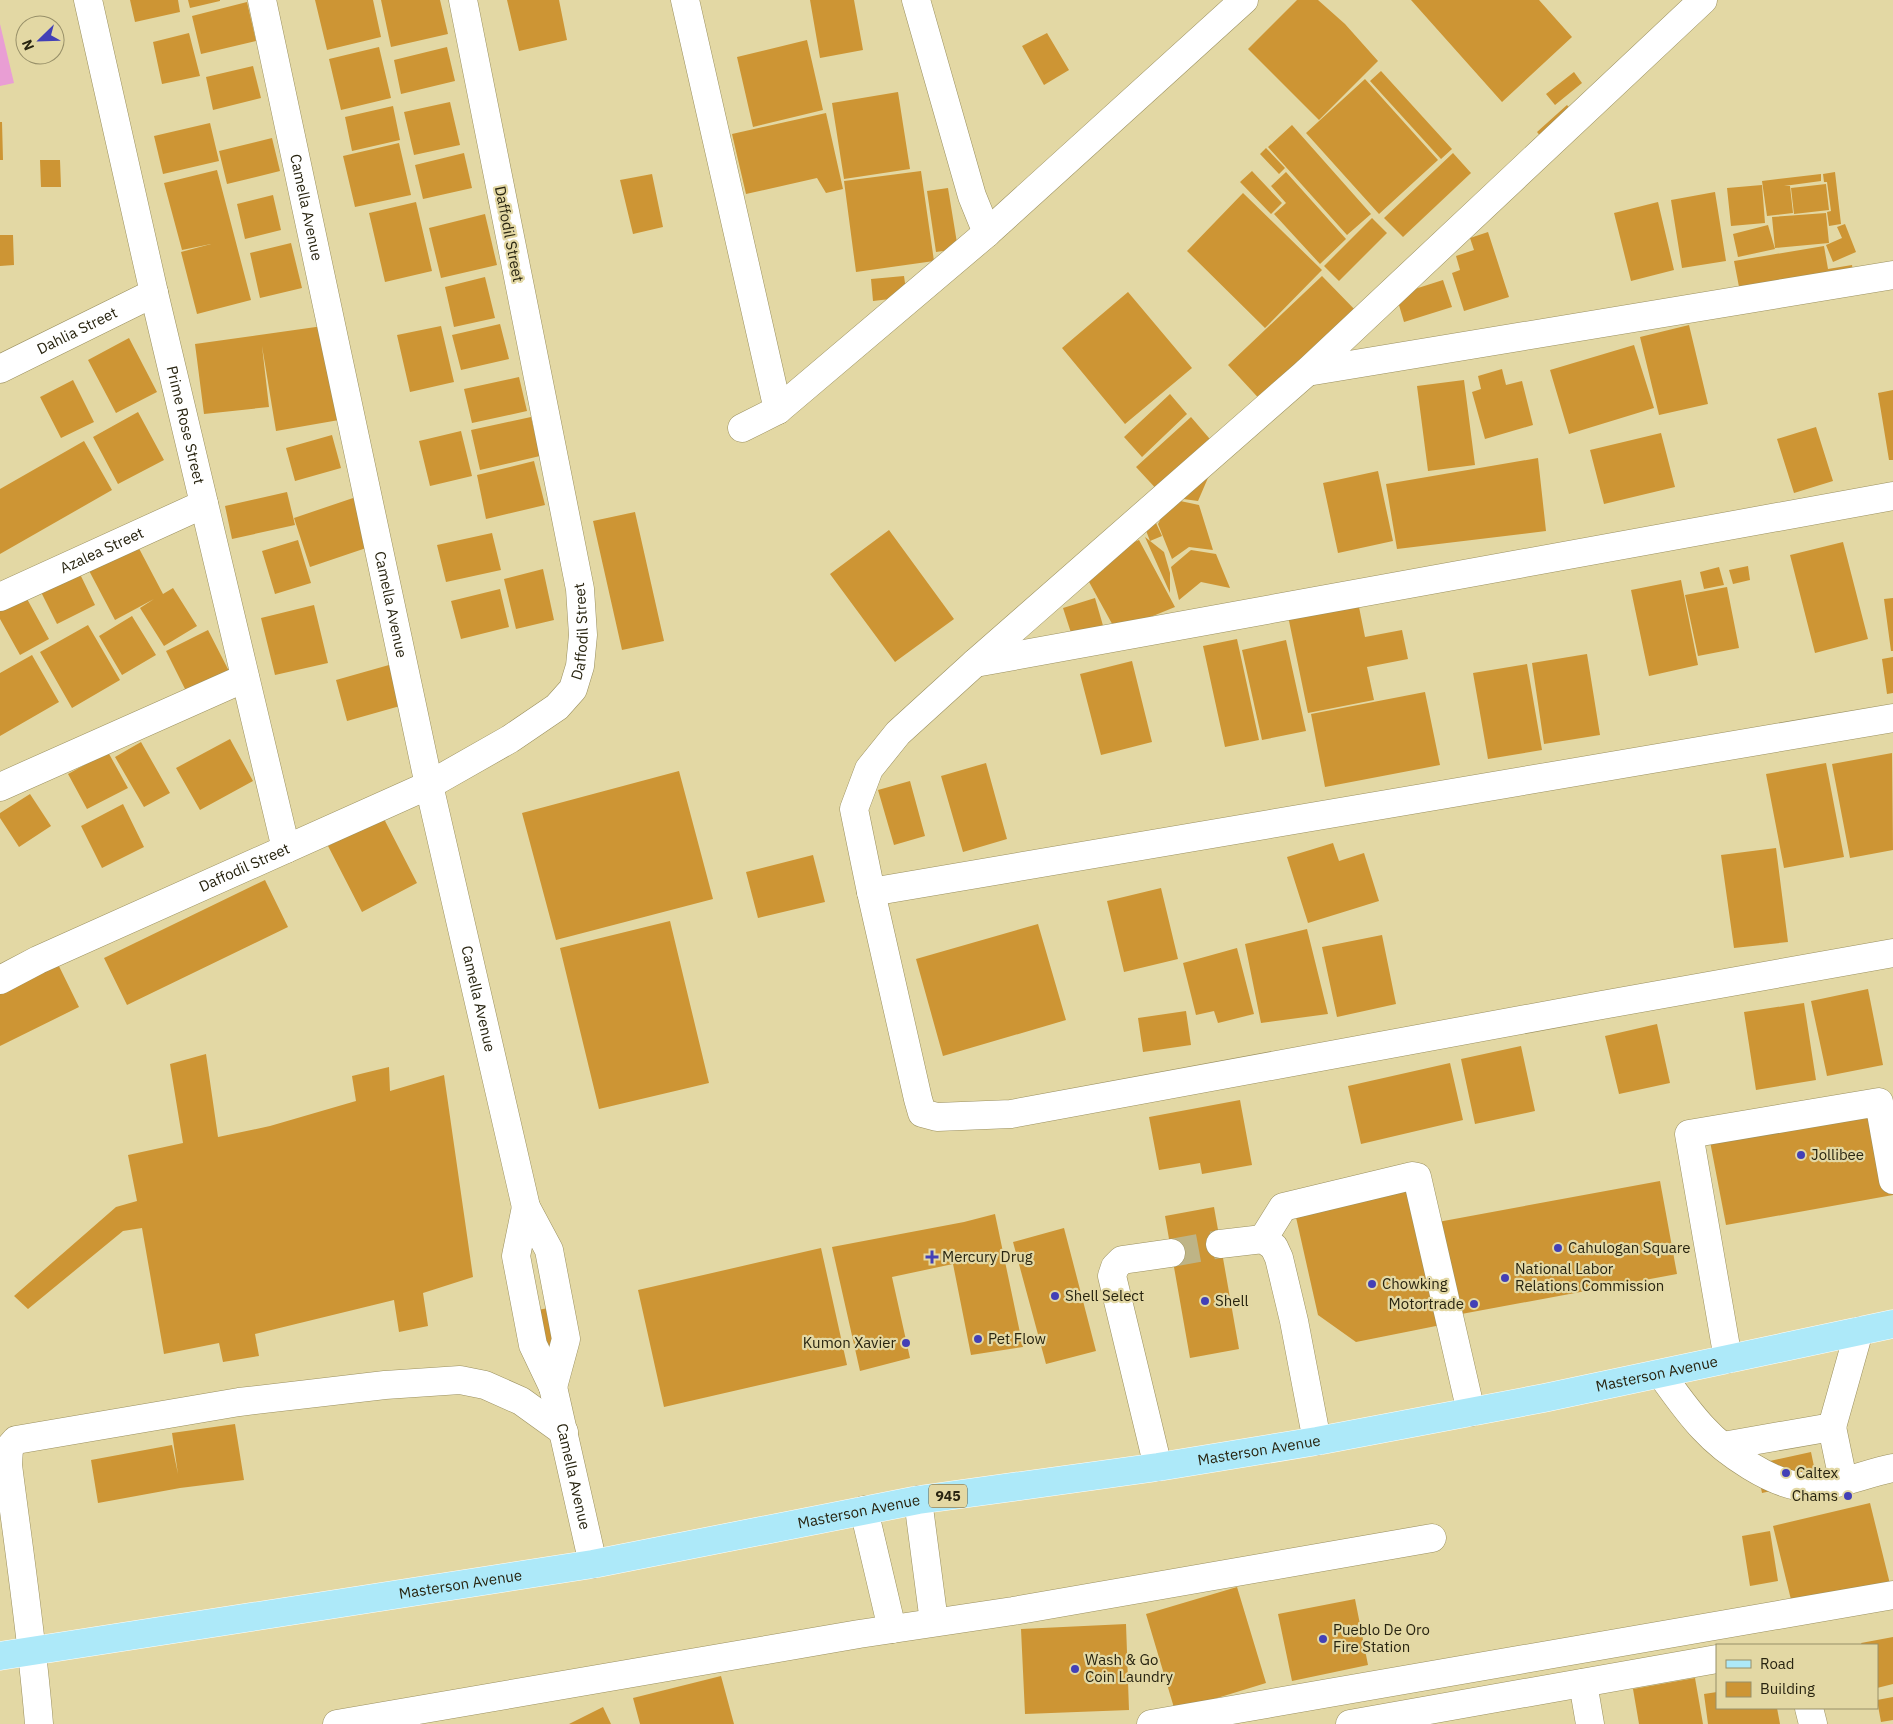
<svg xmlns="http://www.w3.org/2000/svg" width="1893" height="1724" font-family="'IBM Plex Sans',sans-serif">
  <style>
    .green { fill: #e99ed4 }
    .building { fill: #cd9534 }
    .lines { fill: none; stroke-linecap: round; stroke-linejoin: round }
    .minor-tunnel { stroke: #beb486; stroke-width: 28; stroke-dasharray: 28 14; stroke-linecap: butt }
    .minor-casing { stroke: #9b905f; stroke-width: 29 }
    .major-casing { stroke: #fff; stroke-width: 29 }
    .minor { stroke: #fff; stroke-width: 28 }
    .major { stroke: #ade9f9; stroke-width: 28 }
    .poi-dot { fill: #4340b6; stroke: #e3d8a4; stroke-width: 2 }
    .labels { text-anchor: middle; stroke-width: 4.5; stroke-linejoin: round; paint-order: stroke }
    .shield { fill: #e3d8a4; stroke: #605a3c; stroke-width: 1 }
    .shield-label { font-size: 14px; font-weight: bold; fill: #282410 }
    .street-label { font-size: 15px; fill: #282410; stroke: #e3d8a4 }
    .poi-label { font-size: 15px; fill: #282410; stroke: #e3d8a4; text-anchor: start }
  </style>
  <rect width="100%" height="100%" fill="#e3d8a4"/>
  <!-- green -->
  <path class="green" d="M0,24L14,83L0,86Z"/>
  <!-- building -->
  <path class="building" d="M130,0H178L180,12L135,22Z
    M188,0H220V1L190,8Z
    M315,0H373L381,37L327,50Z
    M381,0H440L448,34L391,47Z
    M507,0H559L567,40L519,51Z
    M810,0H854L863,50L820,58Z
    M1297,0H1318L1345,24L1378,61L1319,120L1248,49Z
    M1411,0H1539L1572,37L1502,102Z
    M247,2L256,41L201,54L192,16Z
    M189,33L200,76L162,84L153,42Z
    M1047,33L1069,70L1044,85L1022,46Z
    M807,40L823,110L753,127L737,57Z
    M379,47L391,98L341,110L329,59Z
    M447,47L455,81L401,94L394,60Z
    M253,66L261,98L213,110L206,77Z
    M1381,71L1452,149L1441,159L1370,81Z
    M1574,72L1582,83L1555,105L1546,94Z
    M1365,79L1438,160L1379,214L1306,133Z
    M898,92L910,169L844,179L832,103Z
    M450,102L460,145L414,155L404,112Z
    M1567,105L1572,111L1542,138L1537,132Z
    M393,106L400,140L352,151L345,117Z
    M826,113L843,189L826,193L817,178L746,194L732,134Z
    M0,122H2L3,160H0Z
    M210,123L219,161L163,174L154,136Z
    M1292,125L1371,214L1347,235L1268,147Z
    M272,138L280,171L227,184L219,151Z
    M399,143L411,195L355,207L343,156Z
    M1266,148L1285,168L1279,174L1260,154Z
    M464,153L472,188L423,199L415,165Z
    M1453,153L1471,173L1403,237L1384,218Z
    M40,160H60L61,187H41Z
    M217,170L251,300L197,314L181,252L211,244L182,250L164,183Z
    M921,171L934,261L856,272L844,181Z
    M1252,171L1282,203L1271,214L1240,182Z
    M1286,172L1346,239L1320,264L1274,214L1286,203L1271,186Z
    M1835,172L1841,224L1829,226L1827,212L1831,211L1827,182H1824L1823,174Z
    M652,174L663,227L633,234L620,180Z
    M1821,174V181L1784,186H1790L1793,213L1767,216L1762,181Z
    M1826,184L1829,210L1794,214L1791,188Z
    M1762,185L1765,223L1731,226L1727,188Z
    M948,188L958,249L936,252L927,191Z
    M1715,192L1726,261L1682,268L1671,200Z
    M1243,193L1322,270L1265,328L1187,251Z
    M273,195L281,230L245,239L237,204Z
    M416,202L432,271L385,282L369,213Z
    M1658,202L1674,270L1631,281L1614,213Z
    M1826,213L1829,243L1775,248L1772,217Z
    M485,214L497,265L441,278L429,228Z
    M1372,218L1387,233L1339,281L1324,266Z
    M1845,224L1856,252L1833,262L1826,245L1842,238L1837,227Z
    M1768,225L1775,249L1738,257L1733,234Z
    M1488,232L1509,297L1464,311L1452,273L1460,270L1456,256L1474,250L1470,238Z
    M0,235H13L14,265L0,266Z
    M291,243L302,288L260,298L250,253Z
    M1824,246L1828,269L1852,265L1854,277L1741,297L1734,261Z
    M904,276L907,297L873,301L871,279Z
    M1322,276L1359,314L1265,405L1228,365Z
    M485,277L495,318L454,327L445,287Z
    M1443,280L1452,307L1404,322L1396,295Z
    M1128,292L1192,368L1125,424L1062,348Z
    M500,324L509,359L461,370L452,335Z
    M1689,325L1708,404L1659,415L1640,337Z
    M323,326L339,420L276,431L262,346L269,407L204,414L195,344Z
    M441,326L454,382L410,392L397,335Z
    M129,338L157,392L116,413L88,360Z
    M1634,345L1654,408L1569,434L1550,370Z
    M1502,369L1506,385L1522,381L1533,425L1485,439L1472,392L1481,389L1478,376Z
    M519,377L527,411L472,423L464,389Z
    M73,380L94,422L61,438L40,397Z
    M1464,380L1475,465L1428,471L1417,386Z
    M1893,390V460H1889L1878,393Z
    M1170,394L1187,414L1142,457L1124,437Z
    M138,412L164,460L118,484L93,437Z
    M531,417L540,456L480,470L471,430Z
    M1191,417L1215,445L1161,494L1136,467Z
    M1816,427L1833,481L1794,493L1777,439Z
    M461,431L472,476L430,486L419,441Z
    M1661,433L1675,487L1604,504L1590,450Z
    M332,435L341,468L295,481L286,448Z
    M84,441L112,490L0,554V489Z
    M1217,457L1198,501L1169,497Z
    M1538,458L1546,531L1397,549L1386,484Z
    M534,461L545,505L486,519L477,475Z
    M1378,471L1393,541L1338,553L1323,483Z
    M287,492L295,525L232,539L225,506Z
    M359,496L375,545L310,567L294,518Z
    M1171,499L1199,505L1213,550L1189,547L1172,559L1158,524Z
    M1168,500L1156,523L1162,536L1150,541L1142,520Z
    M635,512L664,641L622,650L593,521Z
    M889,530L954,619L895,662L830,574Z
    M492,533L501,570L446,582L437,545Z
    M133,537L163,594L173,588L197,626L164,646L140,608L154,599L115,620L85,563Z
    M1145,537L1164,552L1170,573V593Z
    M298,540L311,583L275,594L262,551Z
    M1139,540L1175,607L1116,631L1088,580L1104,569L1101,556Z
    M1843,542L1868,639L1815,653L1790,555Z
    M1191,550L1216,554L1230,588L1201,582L1179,600L1171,567Z
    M1748,566L1750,580L1733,584L1729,570Z
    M1719,567L1724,585L1704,589L1700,572Z
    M543,569L554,620L516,629L504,579Z
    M79,572L95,605L57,624L41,592Z
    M1681,580L1698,665L1649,676L1631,590Z
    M1727,587L1739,648L1698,656L1685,595Z
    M500,589L509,627L461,639L451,601Z
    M26,597L49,639L20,655L0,619V611Z
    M1095,598L1104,629L1073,639L1063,608Z
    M1893,598V651H1891L1884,599Z
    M1358,602L1365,637L1402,630L1408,659L1367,667L1374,700L1308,713L1288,616Z
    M314,605L328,663L275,675L261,618Z
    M132,616L156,655L122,675L99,636Z
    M88,625L120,680L72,708L40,652Z
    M208,630L232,677L190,699L166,651Z
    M1237,639L1259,740L1225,747L1203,646Z
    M1286,640L1306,731L1262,740L1242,650Z
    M1587,654L1600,735L1544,744L1532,663Z
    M32,655L59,702L0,736V673Z
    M1893,657V693L1887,694L1882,659Z
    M1132,661L1152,742L1101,755L1080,674Z
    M1527,664L1542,750L1488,759L1473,673Z
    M389,665L400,706L347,721L336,680Z
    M1425,692L1440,765L1325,787L1311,714Z
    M230,739L253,781L200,810L176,768Z
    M141,742L170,793L144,807L115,757Z
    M108,752L128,788L87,809L68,774Z
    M1892,753L1893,850L1850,858L1832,764Z
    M986,763L1007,839L963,852L941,776Z
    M1826,763L1844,857L1784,868L1766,774Z
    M679,771L713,899L556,940L522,813Z
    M910,781L925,836L894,845L878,790Z
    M30,794L51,826L19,847L0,818V813Z
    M123,804L144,847L102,868L81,826Z
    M383,817L417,883L362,912L328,846Z
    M1333,843L1339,861L1364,853L1379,901L1308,923L1287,857Z
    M1776,848L1788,942L1734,948L1721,855Z
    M813,855L825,902L758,918L746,872Z
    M265,880L288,927L127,1005L104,958Z
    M1161,888L1178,959L1124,972L1107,901Z
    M670,921L709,1083L599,1109L560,948Z
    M1038,924L1066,1020L943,1056L916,959Z
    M1307,929L1328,1014L1261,1023L1245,944Z
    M1382,935L1396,1004L1337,1017L1322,947Z
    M1237,948L1254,1014L1218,1023L1214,1011L1196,1015L1183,963Z
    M55,958L79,1007L0,1046V984Z
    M1868,989L1883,1065L1827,1076L1811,1001Z
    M1804,1003L1816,1080L1756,1090L1744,1012Z
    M1186,1011L1191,1045L1143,1052L1138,1018Z
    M1657,1024L1670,1083L1619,1094L1605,1036Z
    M1521,1046L1535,1111L1475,1124L1461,1059Z
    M206,1054L218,1137L270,1126L356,1101L352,1076L389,1067L390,1091L444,1075L473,1277L423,1293L428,1326L399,1332L394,1300L255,1334L259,1356L223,1362L219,1343L164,1354L142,1228L123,1231L28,1309L14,1296L116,1207L137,1201L128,1155L183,1143L170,1064Z
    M1450,1063L1463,1120L1361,1144L1348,1086Z
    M1240,1100L1252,1165L1202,1174L1200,1163L1159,1170L1149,1117Z
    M1879,1102L1893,1180V1195L1726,1225L1708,1131Z
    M1410,1177L1441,1325L1356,1342L1318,1315L1293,1204Z
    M1660,1181L1677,1274L1456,1315L1438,1222Z
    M1214,1207L1239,1349L1190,1358L1165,1216Z
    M995,1214L1023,1347L971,1355L953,1264L892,1277L910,1358L860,1371L832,1247L964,1222Z
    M1064,1228L1096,1351L1046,1364L1013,1242Z
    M821,1248L847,1365L664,1407L638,1290Z
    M555,1307L562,1345L544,1347L537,1310Z
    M235,1424L244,1480L180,1488L98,1503L91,1460L172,1445L178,1474L172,1433Z
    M1811,1452L1817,1481L1762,1493L1756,1464Z
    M1870,1503L1891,1588L1794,1612L1773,1526Z
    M1770,1531L1778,1581L1750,1586L1742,1536Z
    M1237,1587L1266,1683L1175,1711L1146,1614Z
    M1355,1599L1368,1665L1292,1681L1278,1614Z
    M1126,1624L1129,1710L1025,1714L1021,1629Z
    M1893,1637V1684L1877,1688V1645H1862L1861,1643Z
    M721,1676L734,1724H640L633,1698Z
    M1695,1678L1703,1724H1639L1633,1689Z
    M1717,1692V1708H1777L1780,1724H1708L1704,1694Z
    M1893,1697V1720L1881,1722L1877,1700Z
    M603,1707L611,1724H569Z"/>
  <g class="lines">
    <!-- minor-tunnel -->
    <path class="minor-tunnel" d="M1171,1253L1220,1244"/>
    <defs>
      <g id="minor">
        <path id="s1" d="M88,0L154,293L286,849"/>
        <path id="s2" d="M262,0L429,785L526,1207L549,1250L566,1339L553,1387"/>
        <path d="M685,0L778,410"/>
        <path d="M916,0L972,196L987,233"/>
        <path d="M1703,0L1307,372L975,663L898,733L869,769L854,809L871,892L918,1099L922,1113L937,1117L1011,1114L1602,1005L1893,953"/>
        <path id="s3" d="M0,369L154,293"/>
        <path d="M1307,372L1893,275"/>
        <path d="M742,428L778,410L987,233L1244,0"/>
        <path id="s4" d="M0,597L204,504"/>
        <path d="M975,663L1893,496"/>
        <path d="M0,787L245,678"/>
        <path d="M871,892L1893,718"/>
        <path id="s5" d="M0,980L38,960L429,785L510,739L557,707L573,689L580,666L583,635L580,589L463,0"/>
        <path id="s6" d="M526,1207L516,1256L533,1345L553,1387L593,1564"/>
        <path d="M1263,1239L1283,1207L1412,1176L1417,1177L1471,1412"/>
        <path d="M1220,1244L1263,1239L1274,1247L1279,1258L1294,1321L1317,1441"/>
        <path d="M1728,1359L1689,1134L1879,1102L1893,1180"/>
        <path d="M1661,1374C1674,1392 1687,1411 1703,1428C1725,1452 1773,1486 1807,1487C1832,1488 1867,1473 1893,1468"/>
        <path d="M1832,1427L1843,1480"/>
        <path d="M1723,1446L1832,1427L1859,1331"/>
        <path d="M1158,1467L1112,1276L1115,1267L1122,1260L1171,1253"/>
        <path d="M918,1500L934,1622"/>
        <path d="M864,1510L892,1629"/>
        <path d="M1583,1683L1590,1724"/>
        <path d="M1809,1708L1813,1724"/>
        <path d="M39,1724C32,1637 19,1551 8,1465L9,1448L16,1440L239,1402L385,1385L460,1380L485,1385L521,1401L564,1432"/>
        <path d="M337,1724L859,1634L1013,1611L1432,1538"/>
        <path d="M1151,1724L1893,1595"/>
        <path d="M1350,1724L1717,1659"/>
      </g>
      <g id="major">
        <path id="s7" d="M0,1656L593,1564L918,1500L1158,1467L1317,1441L1544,1398L1893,1324"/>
      </g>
    </defs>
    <!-- minor casing -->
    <use href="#minor" class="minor-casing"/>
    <!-- major casing -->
    <use href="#major" class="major-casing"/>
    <!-- minor -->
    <use href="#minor" class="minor"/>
    <!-- major -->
    <use href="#major" class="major"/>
  </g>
  <!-- markers -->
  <g class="poi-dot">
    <circle cx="1801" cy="1155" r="5"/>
    <circle cx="1558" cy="1248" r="5"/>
    <path d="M929.5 1249.5h5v5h5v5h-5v5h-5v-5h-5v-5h5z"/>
    <circle cx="1505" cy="1278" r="5"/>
    <circle cx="1372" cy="1284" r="5"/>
    <circle cx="1055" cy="1296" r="5"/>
    <circle cx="1205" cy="1301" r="5"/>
    <circle cx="1474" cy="1304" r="5"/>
    <circle cx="978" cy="1339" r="5"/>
    <circle cx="906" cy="1343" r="5"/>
    <circle cx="1786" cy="1473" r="5"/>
    <circle cx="1848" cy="1496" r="5"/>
    <circle cx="1323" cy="1639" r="5"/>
    <circle cx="1075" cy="1669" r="5"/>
  </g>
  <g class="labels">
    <!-- shield labels -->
    <rect class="shield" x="929" y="1484.5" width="38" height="23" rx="4"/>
    <g class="shield-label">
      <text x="948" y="1501">945</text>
    </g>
    <!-- street labels -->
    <g class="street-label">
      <text dy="5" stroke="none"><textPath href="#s2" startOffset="212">Camella Avenue</textPath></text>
      <text transform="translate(509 234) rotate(79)" y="5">Daffodil Street</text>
      <text dy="5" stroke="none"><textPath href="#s3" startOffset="86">Dahlia Street</textPath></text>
      <text dy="5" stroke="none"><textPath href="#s1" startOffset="436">Prime Rose Street</textPath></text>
      <text dy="5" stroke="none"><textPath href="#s4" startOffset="112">Azalea Street</textPath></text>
      <text dy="5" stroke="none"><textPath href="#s2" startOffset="618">Camella Avenue</textPath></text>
      <text dy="5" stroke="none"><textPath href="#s5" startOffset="704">Daffodil Street</textPath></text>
      <text dy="5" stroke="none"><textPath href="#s5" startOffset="269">Daffodil Street</textPath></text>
      <text dy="5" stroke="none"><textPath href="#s2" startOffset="1022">Camella Avenue</textPath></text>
      <text dy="5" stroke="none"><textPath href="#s7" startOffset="1681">Masterson Avenue</textPath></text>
      <text dy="5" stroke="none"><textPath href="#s7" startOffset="1276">Masterson Avenue</textPath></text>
      <text dy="5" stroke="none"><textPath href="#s6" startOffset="279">Camella Avenue</textPath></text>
      <text dy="5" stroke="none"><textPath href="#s7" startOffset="871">Masterson Avenue</textPath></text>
      <text dy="5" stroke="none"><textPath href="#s7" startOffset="466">Masterson Avenue</textPath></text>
    </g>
    <!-- poi labels -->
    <g class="poi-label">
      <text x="1811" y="1160">Jollibee</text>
      <text x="1568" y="1253">Cahulogan Square</text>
      <text x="942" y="1262">Mercury Drug</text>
      <text x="1515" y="1274">National Labor<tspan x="1515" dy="17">Relations Commission</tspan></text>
      <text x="1382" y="1289">Chowking</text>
      <text x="1065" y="1301">Shell Select</text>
      <text x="1215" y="1306">Shell</text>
      <text x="1464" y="1309" text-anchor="end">Motortrade</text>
      <text x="988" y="1344">Pet Flow</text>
      <text x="896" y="1348" text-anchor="end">Kumon Xavier</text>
      <text x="1796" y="1478">Caltex</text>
      <text x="1838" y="1501" text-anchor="end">Chams</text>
      <text x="1333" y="1635">Pueblo De Oro<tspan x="1333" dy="17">Fire Station</tspan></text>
      <text x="1085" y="1665">Wash &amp; Go<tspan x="1085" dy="17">Coin Laundry</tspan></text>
    </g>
  </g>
  <!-- legend -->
  <rect x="1716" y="1644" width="162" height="65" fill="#e3d8a4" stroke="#989069"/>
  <rect x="1726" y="1660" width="25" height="8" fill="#ade9f9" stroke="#989069"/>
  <text x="1760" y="1669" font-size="15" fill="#282410">Road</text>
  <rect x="1726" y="1682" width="25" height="15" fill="#cd9534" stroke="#989069"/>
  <text x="1760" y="1694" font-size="15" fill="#282410">Building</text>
  <!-- north arrow -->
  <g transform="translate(40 40) rotate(247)"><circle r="24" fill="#e3d8a4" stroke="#989069"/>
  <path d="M0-4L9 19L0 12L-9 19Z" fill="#4340b6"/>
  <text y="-8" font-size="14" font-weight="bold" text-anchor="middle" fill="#282410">N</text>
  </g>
</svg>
